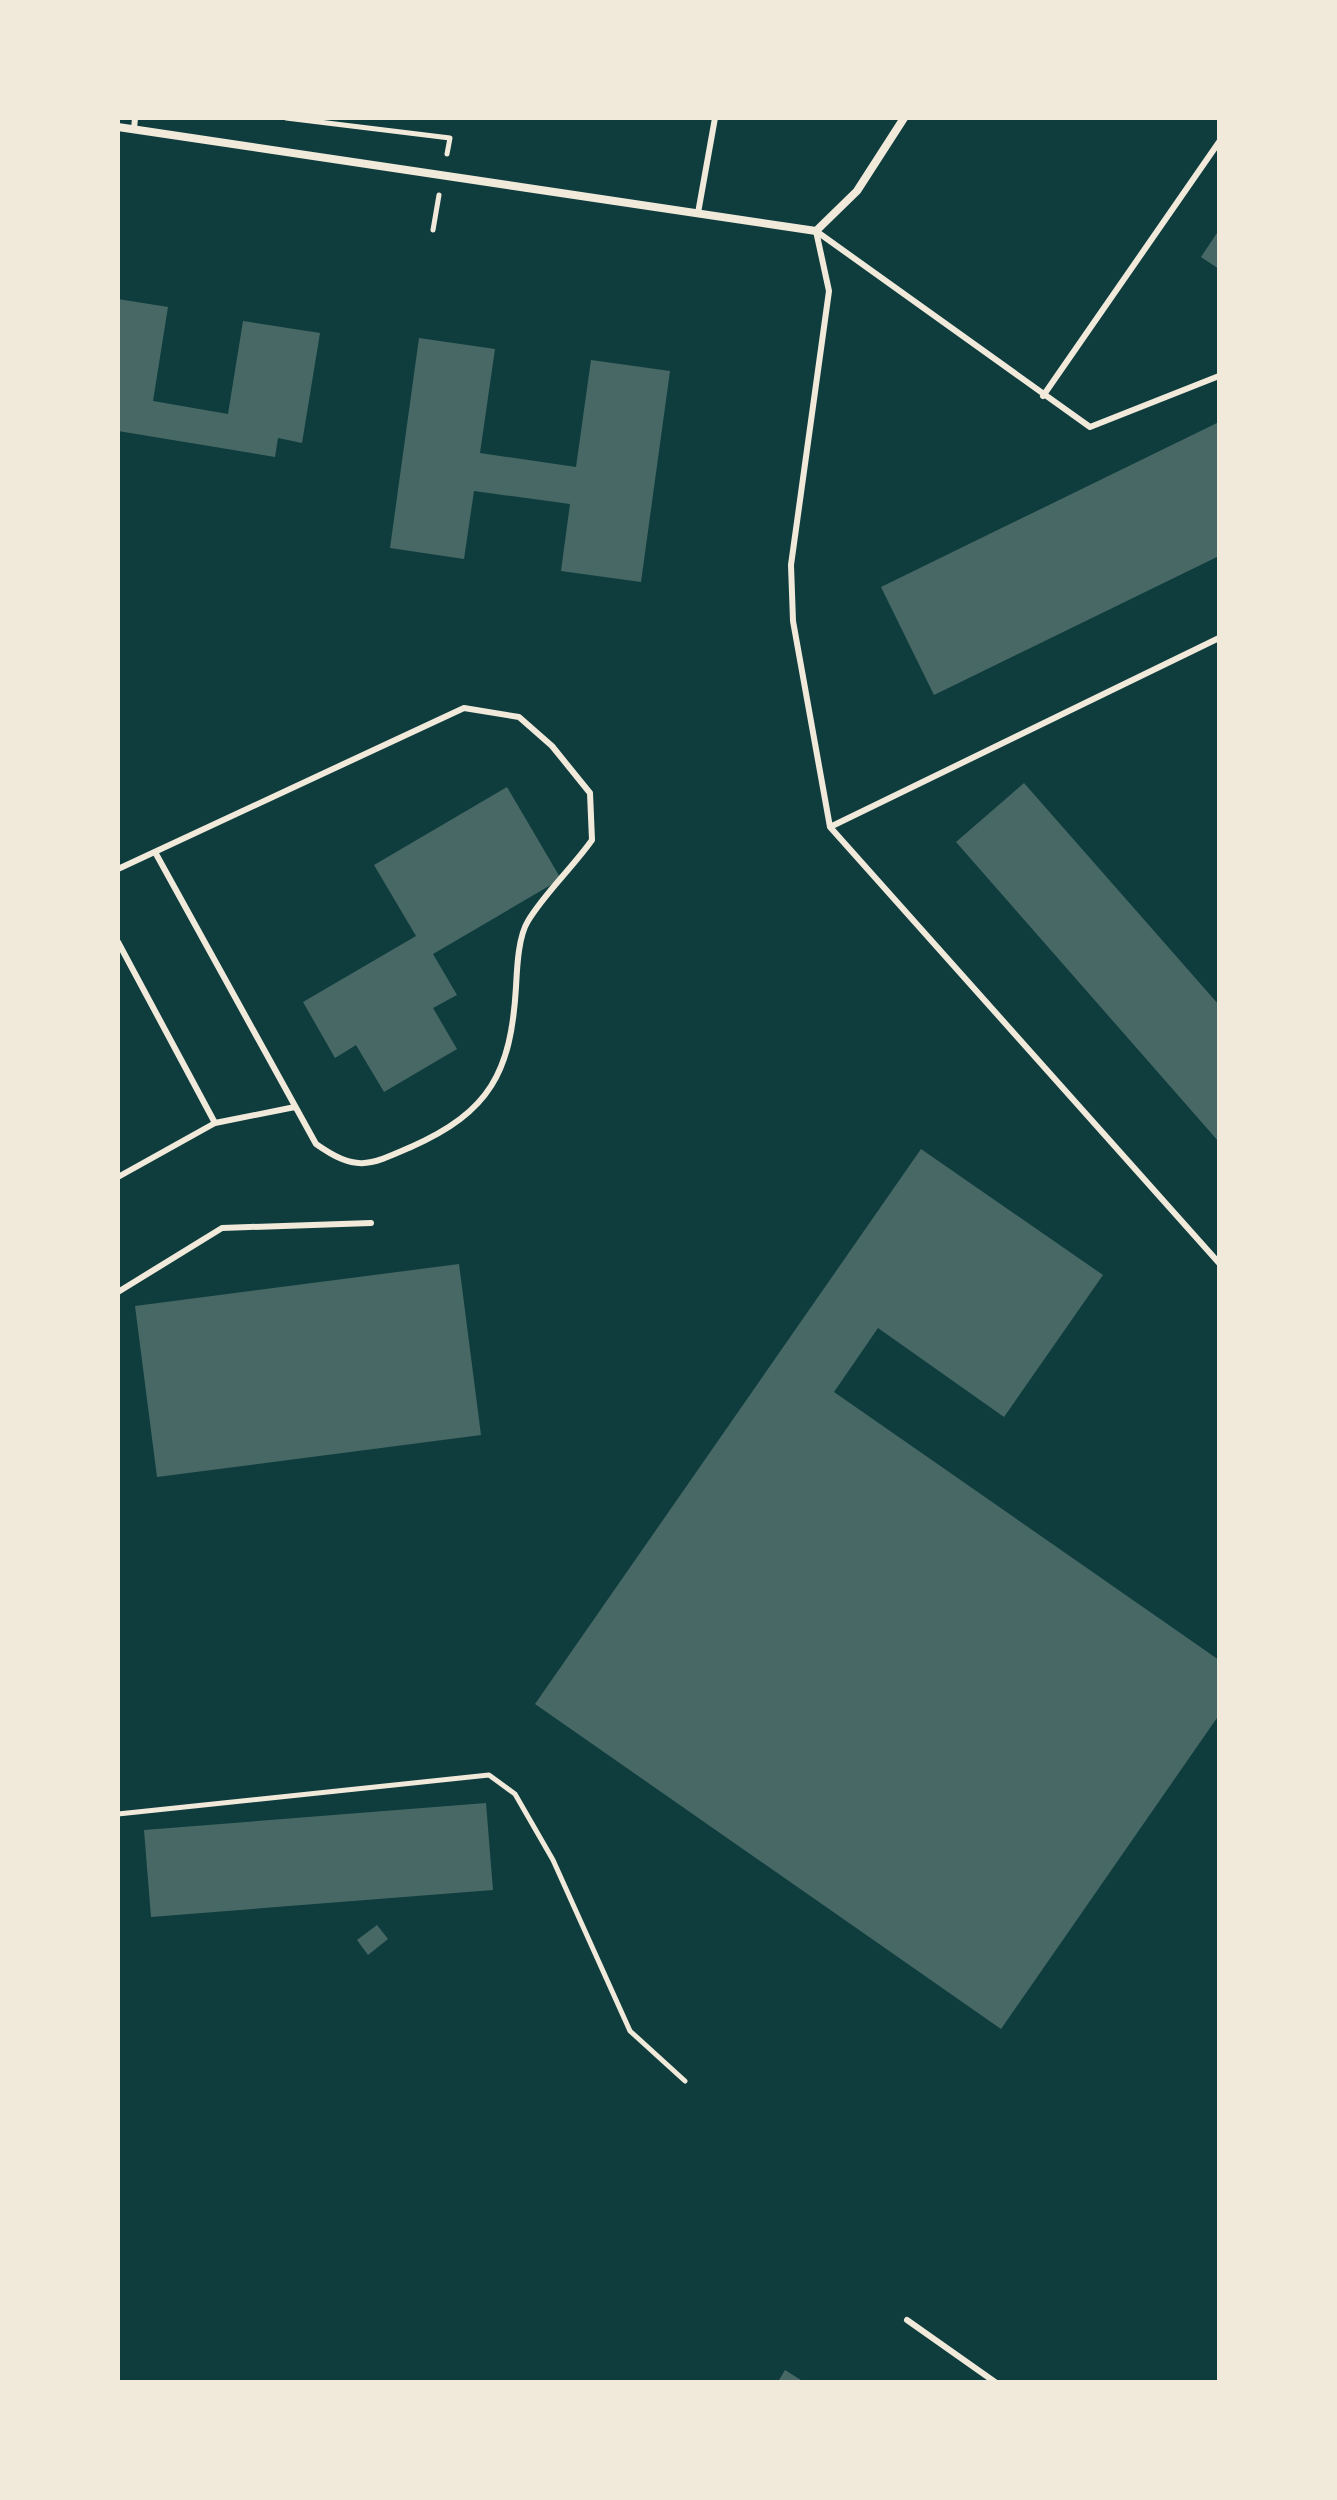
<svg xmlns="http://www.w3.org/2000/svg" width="1337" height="2500" font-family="'IBM Plex Serif',serif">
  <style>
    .building { fill: #486865 }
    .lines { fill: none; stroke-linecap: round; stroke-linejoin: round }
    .path { stroke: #f1e9da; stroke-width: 5 }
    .service { stroke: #f1e9da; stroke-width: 6 }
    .minor { stroke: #f1e9da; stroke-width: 8 }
  </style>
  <rect width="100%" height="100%" fill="#0f3d3e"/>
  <!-- building -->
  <path class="building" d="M1219,230V269L1201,257Z
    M118,299L168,307L153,401L228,414L243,321L320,333L302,443L278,438L275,457L118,431Z
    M419,338L495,349L480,453L576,467L591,360L670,371L641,582L561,571L570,504L474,491L464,559L390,548Z
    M1219,422V556L934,695L881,587Z
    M1024,783L1219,1005V1142L956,842Z
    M507,787L561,879L433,954L457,995L433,1008L457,1049L384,1092L356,1045L335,1058L303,1002L416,936L374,865Z
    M921,1149L1103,1275L1004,1417L878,1328L834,1392L1219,1660V1715L1001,2029L535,1704Z
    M459,1264L481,1435L157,1477L135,1306Z
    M486,1803L493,1890L151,1917L144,1830Z
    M377,1925L388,1939L368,1955L357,1940Z
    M785,2370L804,2382H778Z"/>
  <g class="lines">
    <!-- path -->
    <path class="path" d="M286,118L450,138L447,154
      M433,230L439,195
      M118,1814L489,1775L515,1794L553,1860L630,2031L685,2081"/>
    <!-- service -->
    <path class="service" d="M134,129L135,118
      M698,213L715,118
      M816,231L829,291L791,565L793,621L830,827L1219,1263
      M816,231L1090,427L1219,376
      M1043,396L1219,142
      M830,827L1219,638
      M118,869L464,708L519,717L552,746L590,793L592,840C573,867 544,894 528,921C518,937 517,969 516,987C511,1072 490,1112 411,1147C368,1166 356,1172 316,1144L155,852
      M118,942L215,1123
      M118,1177L215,1123L295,1107
      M118,1292L222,1228L371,1223
      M907,2320L995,2382"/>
    <!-- minor -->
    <path class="minor" d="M118,127L816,231L857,191L904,118"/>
  </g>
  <!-- border -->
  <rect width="1337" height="2500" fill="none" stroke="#f1e9da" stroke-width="240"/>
</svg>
